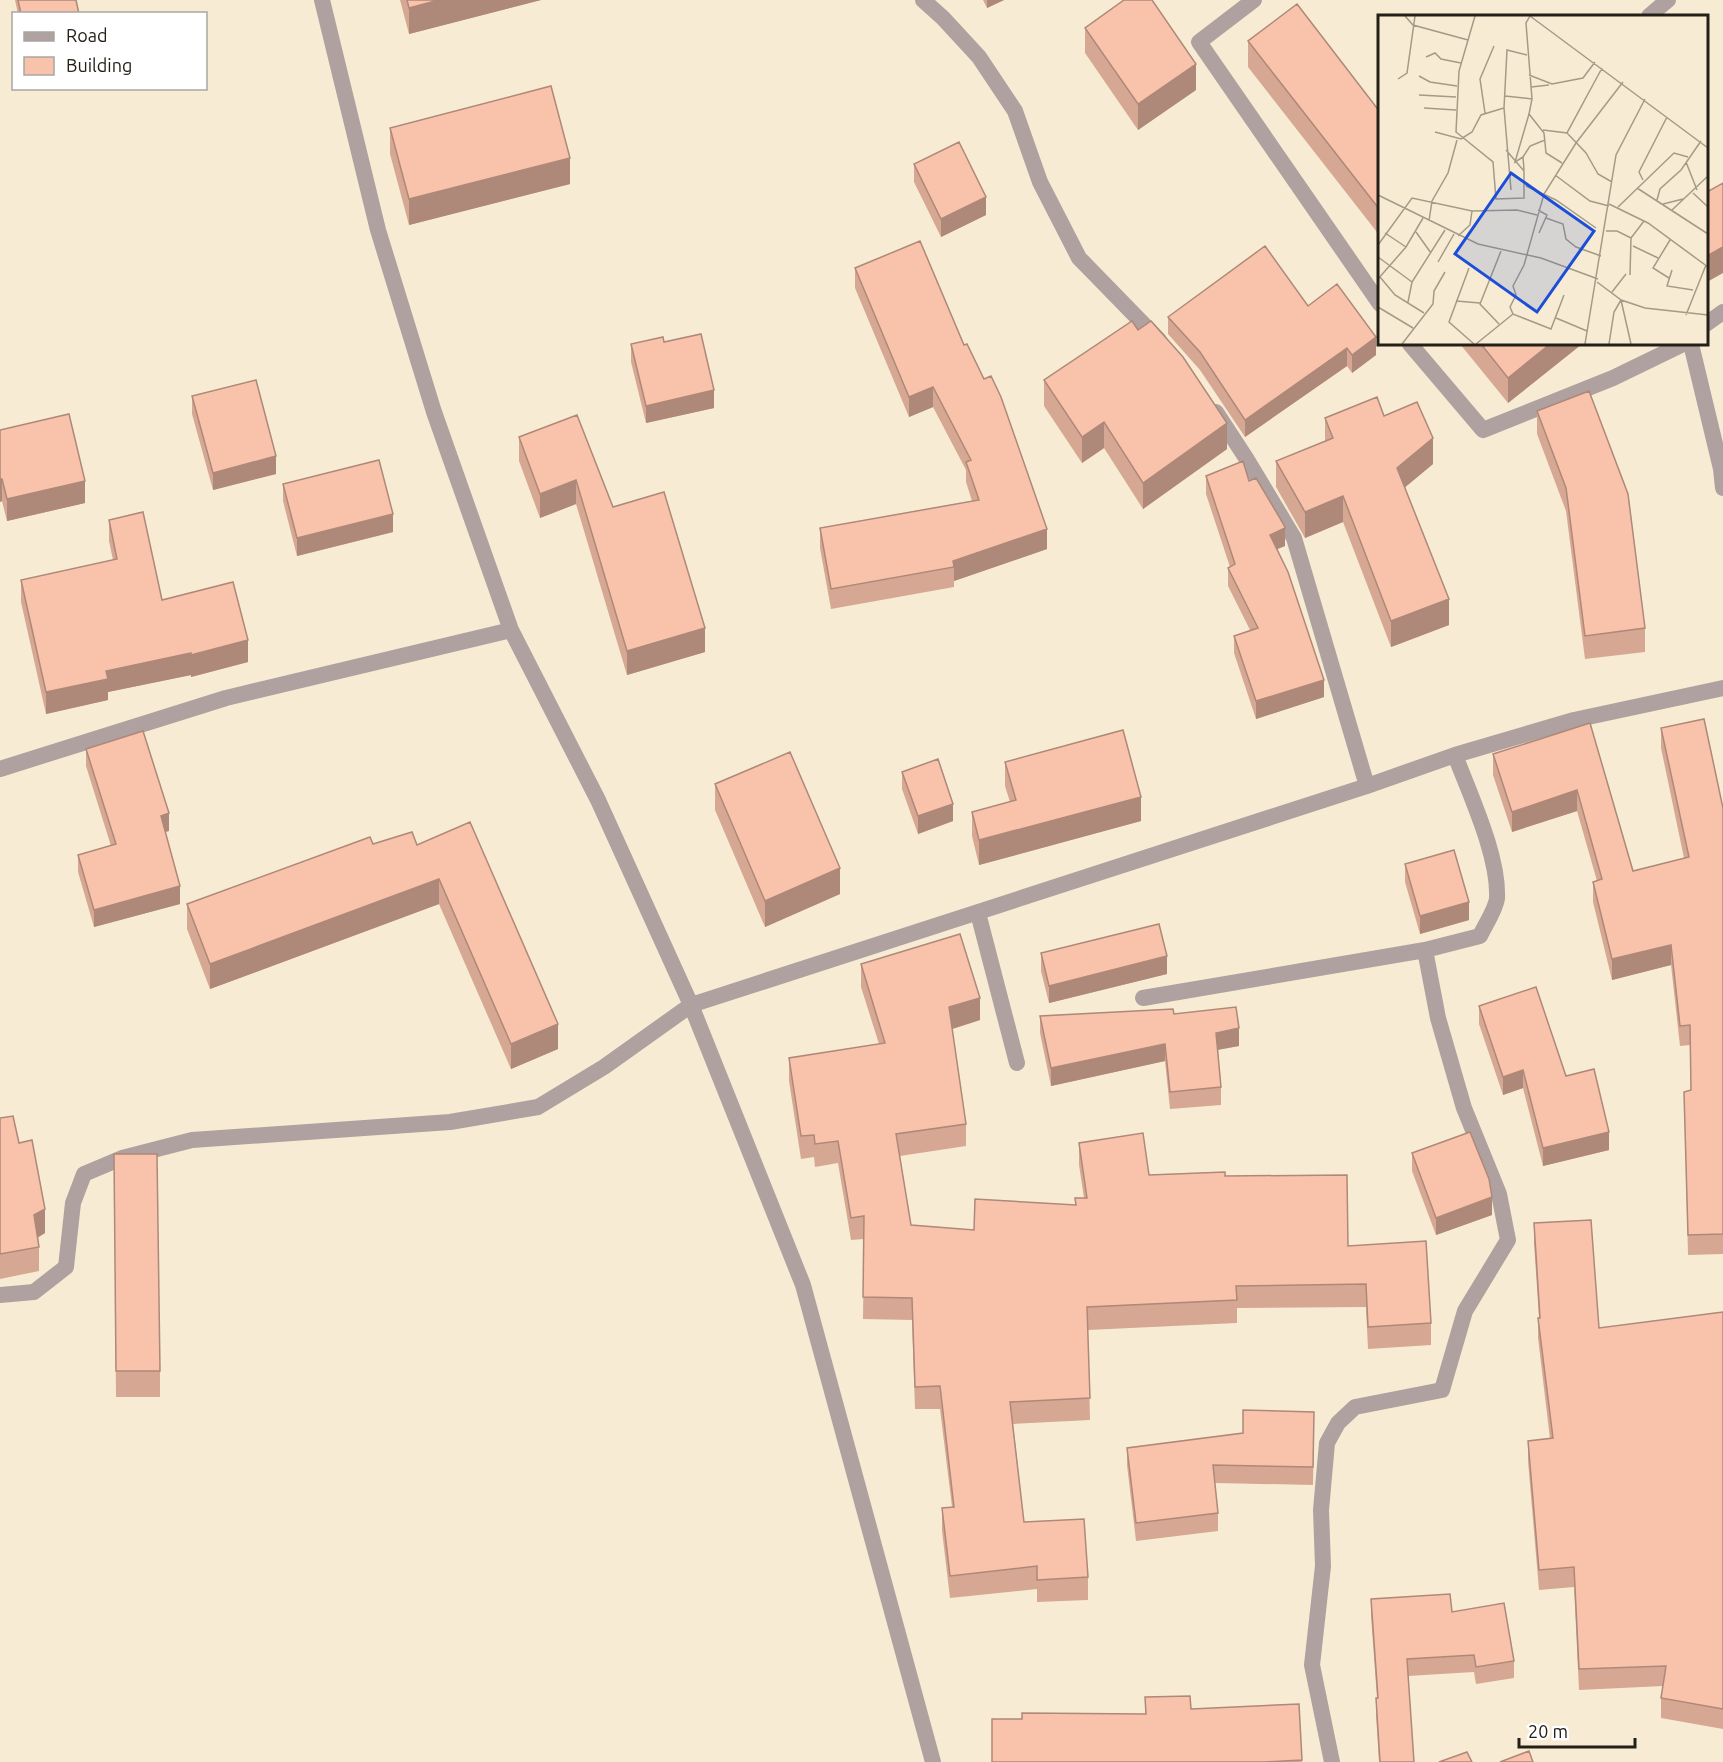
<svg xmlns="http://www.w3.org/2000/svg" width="1723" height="1762" font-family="Ubuntu,sans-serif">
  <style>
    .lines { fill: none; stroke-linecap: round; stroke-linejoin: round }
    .minor { stroke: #aea19f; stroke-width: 16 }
    .wall { fill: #d6a893 }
    .shaded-wall { fill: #ae8878 }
    .building { fill: #f9c3ab; stroke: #ae8878; stroke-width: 1.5 }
    .inset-road { fill: none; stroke: #a39a88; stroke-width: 1.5 }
    .view { fill: #1d4ed8; fill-opacity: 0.15; stroke: #1d4ed8; stroke-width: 3 }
    .inset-edge { fill: none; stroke: #252017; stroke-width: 3 }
  </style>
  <rect width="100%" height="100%" fill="#f7ecd3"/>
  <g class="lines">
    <!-- minor -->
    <path class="minor" d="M322,0L378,230L434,412L511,630L598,800L691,1005L803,1285L933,1762
      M923,0L943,18L979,57L1015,111L1040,182L1079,258L1159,340
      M1254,0L1199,42L1380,304
      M1649,16L1668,0
      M1706,324L1723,312
      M1410,344L1483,430L1613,378L1683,344
      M1691,344L1721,469L1723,488
      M1216,412L1246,458L1294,538L1367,786
      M0,769L226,698L511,630
      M978,913L1017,1063
      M1143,998L1425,950L1480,936C1485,925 1496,909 1497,898C1499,856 1470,795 1455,755
      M0,1295L34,1292L66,1267L73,1203L84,1174L122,1158L192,1140L450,1122L538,1107L604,1067L691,1005L1367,786L1455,755L1574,720L1723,688
      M1332,1762L1312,1665L1323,1566L1321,1510L1327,1443L1338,1423L1355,1407L1442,1390L1465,1311L1508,1240L1499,1194L1464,1108L1438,1018L1425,950"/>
  </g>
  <!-- wall -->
  <path class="wall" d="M15,0H76L79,14H18Z
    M400,0H541L409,34Z
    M983,0H1004L987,8Z
    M1085,28L1196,90L1138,130L1085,53Z
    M1248,41L1380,112V236L1248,67Z
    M390,128L570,184L409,225L390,154Z
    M914,164L986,215L941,237L914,182Z
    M855,268L1047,549L954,581V587L831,609L820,548V528L972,501L966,482V470L933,407L909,417L855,288Z
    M1308,306L1376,355L1352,373L1347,366L1245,437L1200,370L1168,334V317Z
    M1138,330L1227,449L1143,509L1104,448L1082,463L1044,406V380Z
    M664,342L714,408L646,423L631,362V344Z
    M1460,344H1582L1508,403Z
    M192,396L276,474L213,490L192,414Z
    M1537,411L1645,628V652L1585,659L1566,511L1537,434Z
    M1384,416L1433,464L1405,487L1449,625L1391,647L1343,522L1305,538L1276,487V461L1325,441V418Z
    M0,430L85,503L7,521L2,501L0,502Z
    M519,437L613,507L705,652L627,675L576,504L540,518L519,461Z
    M1206,476L1249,481L1285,546L1277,549L1324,697L1256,719L1234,653V636L1250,630L1228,586V568L1230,567L1206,494Z
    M283,484L393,532L297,556L283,501Z
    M109,520L162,600L248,662L191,677V675L108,692V700L46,714L21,602V580L113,560L109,541Z
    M1590,723L1633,871L1684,858L1661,748V728L1723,808V1254L1688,1255L1684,1092L1691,1090L1690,1045L1680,1046L1671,965L1612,980L1593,902V882L1597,881L1577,811L1512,832L1493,775V754Z
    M86,749L169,831L165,832L180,904L94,927L78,872V855L111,846L86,766Z
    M1005,762L1141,821L979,865L972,836V812L1010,802L1005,786Z
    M902,772L953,821L918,834L902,789Z
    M715,784L840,894L765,927L715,810Z
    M373,844L417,845L558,1049L511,1069L439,904L210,989L187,929V904Z
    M1405,864L1469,920L1420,934L1405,882Z
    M1041,953L1167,974L1049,1003L1041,971Z
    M861,964L980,1020L952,1029L966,1124V1146L900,1156L911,1225L974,1230L1075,1205L1084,1198L1079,1165V1143L1149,1175L1225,1176L1348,1246L1431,1323V1345L1368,1349L1366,1307L1237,1308V1323L1088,1330L1090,1420L1013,1424L1024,1522L1088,1577V1600L1037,1602V1589L950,1598L942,1531V1508L952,1507L940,1409H915L912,1320L863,1319L864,1239L851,1240L838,1163L815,1167L814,1157L801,1159L789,1081V1058L879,1044L861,987Z
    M1479,1006L1566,1076L1609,1150L1543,1166L1523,1088L1503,1095L1479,1024Z
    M1174,1014L1239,1046L1218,1050L1221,1087V1105L1170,1109L1165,1061L1051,1086L1040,1033V1016Z
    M0,1118L19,1143L45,1233L38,1237L39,1247V1271L0,1279Z
    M1412,1153L1492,1215L1436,1235L1412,1171Z
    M114,1154L160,1371V1397H116Z
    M1534,1223L1599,1328L1723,1312V1729L1661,1718V1698L1663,1686L1579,1690L1574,1587L1539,1590L1528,1461V1441L1550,1439L1538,1338V1318H1539L1534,1243Z
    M1314,1429L1313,1485L1215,1483L1218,1513V1531L1136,1541L1127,1465V1448Z
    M1371,1599L1452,1612L1514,1661V1678L1476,1684L1474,1672L1408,1676L1414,1762H1379L1376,1715L1377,1698L1371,1616Z
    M1145,1697L1191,1709L1299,1704L1302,1762H992L1022,1719L1145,1714Z"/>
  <!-- shaded-wall -->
  <path class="shaded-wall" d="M439,0H541L409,34V8Z
    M987,0H1004L987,8Z
    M1196,64V90L1138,130V104Z
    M570,158V184L409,225V199Z
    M986,197V215L941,237V219Z
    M1723,247V273L1707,282V256Z
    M1376,337V355L1352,373V355Z
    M1550,344H1582L1508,403V378Z
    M1347,348V366L1245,437V420Z
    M933,387V407L909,417V397Z
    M714,390V408L646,423V406Z
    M1104,422V448L1082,463V437Z
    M1227,423V449L1143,509V483Z
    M1433,438V464L1397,494V468Z
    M276,456V474L213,490V473Z
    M0,479H2V501L0,502Z
    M576,480V504L540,518V494Z
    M85,481V503L7,521V499Z
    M1343,496V522L1305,538V512Z
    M393,514V532L297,556V538Z
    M1285,528V546L1270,552V535Z
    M1047,529V549L954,581V567L953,561Z
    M1449,599V625L1391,647V621Z
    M705,628V652L627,675V651Z
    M248,640V662L191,677V655Z
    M191,653V675L108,692V700L46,714V692L106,671Z
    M1324,680V697L1256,719V701Z
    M1577,790V811L1512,832V812Z
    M1141,797V821L979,865V840Z
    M953,804V821L918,834V816Z
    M169,813V831L161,833V816Z
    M840,868V894L765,927V901Z
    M439,879V904L210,989V964Z
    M180,886V904L94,927V910Z
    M1469,902V920L1420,934V916Z
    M1671,945V965L1612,980V959Z
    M1167,956V974L1049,1003V986Z
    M980,998V1020L949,1030V1007Z
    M558,1024V1049L511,1069V1044Z
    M1239,1028V1046L1216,1050V1033Z
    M1165,1044V1061L1051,1086V1068Z
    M1523,1070V1088L1503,1095V1077Z
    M1609,1132V1150L1543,1166V1148Z
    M1492,1197V1215L1436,1235V1218Z
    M45,1209V1233L34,1240V1215Z"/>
  <!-- building -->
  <path class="building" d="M18,0H76L79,14H21Z
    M407,0H439L409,8Z
    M1124,0H1152L1196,64L1138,104L1085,28Z
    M1297,4L1380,112V210L1248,41Z
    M551,86L570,158L409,199L390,128Z
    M959,142L986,197L941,219L914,164Z
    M1723,183V247L1707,256V192Z
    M920,241L964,345L967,344L984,379L991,376L1001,397L1047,529L953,561L954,567L831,589L820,528L979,500L966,462L971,460L933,387L909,397L855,268Z
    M1265,246L1308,306L1337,284L1376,337L1352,355L1347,348L1245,420L1200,352L1168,317Z
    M1132,321L1138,330L1151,321L1183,357L1227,423L1143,483L1104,422L1082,437L1044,380Z
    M701,334L714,390L646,406L631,344L663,337L664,342Z
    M1481,344H1550L1508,378Z
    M256,380L276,456L213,473L192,396Z
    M1589,391L1628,494L1645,628L1585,636L1566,488L1537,411Z
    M1377,397L1384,416L1417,402L1433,438L1397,468L1449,599L1391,621L1343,496L1305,512L1276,461L1333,438L1325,418Z
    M69,414L85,481L7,499L2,479H0V430Z
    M577,415L613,507L664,492L705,628L627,651L576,480L540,494L519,437Z
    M379,460L393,514L297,538L283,484Z
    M1243,461L1249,481L1256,478L1284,525L1285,528L1270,535L1288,572L1324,680L1256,701L1234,636L1258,628L1228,568L1235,564L1206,476Z
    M143,512L162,600L233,582L248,640L191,655V653L106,671L108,679L46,692L21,580L117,559L109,520Z
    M1704,719L1723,808V1234L1688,1235L1684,1092L1691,1090L1690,1025L1680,1026L1671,945L1612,959L1593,882L1602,879L1577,790L1512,812L1493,754L1590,723L1633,871L1689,857L1661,728Z
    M1123,730L1141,797L979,840L972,812L1016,800L1005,762Z
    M143,731L169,813L161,816L180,886L94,910L78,855L116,844L86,749Z
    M790,752L840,868L765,901L715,784Z
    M938,759L953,804L918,816L902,772Z
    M470,822L558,1024L511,1044L439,879L210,964L187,904L370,837L373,844L412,832L417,845Z
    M1454,850L1469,902L1420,916L1405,864Z
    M1159,924L1167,956L1049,986L1041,953Z
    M960,934L980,998L949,1007L966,1124L896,1134L911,1225L974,1230L975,1199L1076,1205L1075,1198H1087L1079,1143L1143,1133L1149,1175L1225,1172V1176L1347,1175L1348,1246L1426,1241L1431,1323L1368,1327L1366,1284L1236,1286L1237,1300L1087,1307L1090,1398L1010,1402L1024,1522L1084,1519L1088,1577L1037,1580V1566L950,1576L942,1508L954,1507L940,1386L915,1387L912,1298L863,1297L864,1216L851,1218L838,1141L815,1144L814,1135L801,1136L789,1058L885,1043L861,964Z
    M1536,987L1566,1076L1594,1069L1609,1132L1543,1148L1523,1070L1503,1077L1479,1006Z
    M1236,1007L1239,1028L1216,1033L1221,1087L1170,1092L1165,1044L1051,1068L1040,1016L1173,1009L1174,1014Z
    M13,1116L19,1143L32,1140L45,1209L34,1215L39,1247L0,1254V1118Z
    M1470,1132L1489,1179L1492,1197L1436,1218L1412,1153Z
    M114,1154H157L160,1371H116Z
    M1591,1220L1599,1328L1723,1312V1709L1661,1698L1666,1666L1579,1669L1574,1567L1539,1570L1528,1441L1553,1438L1538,1318H1540L1534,1223Z
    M1243,1410L1314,1412L1313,1467L1213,1465L1218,1513L1136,1523L1127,1448L1243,1433Z
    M1450,1594L1452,1612L1504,1603L1514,1661L1476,1667L1474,1655L1407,1659L1414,1762H1380L1376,1698H1378L1371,1599Z
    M1190,1696L1191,1709L1299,1704L1302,1760L1265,1762H992V1719H1022V1713L1146,1714L1145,1697Z
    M1529,1751L1533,1762H1500Z
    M1467,1752L1472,1762H1439Z"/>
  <!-- overview -->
  <g transform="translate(1378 15)">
    <rect width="330" height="330" fill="#f7ecd3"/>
    <path class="inset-road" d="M27,1L35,10L90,25M97,1L81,56L78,117L115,147L118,184L146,183V156L128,135M48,42L57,38L63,44L83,48M224,53L189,118L208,138L220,159L234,167M151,60L174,69L205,63L217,47M41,61L52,67L79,71M20,64L29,58L37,1M153,72L171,70M41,80L78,82M127,81L154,84M46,93L78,95M126,93L133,175M107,98L102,64L116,31M165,115L189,118M57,117L83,124L94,117L103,100L126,93L129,35L149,40M145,142L137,147L151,99M308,147L319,175M184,148L168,138L166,118L151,99L154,84L148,8L152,1L330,133M146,155L145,142L152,131L167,125M177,160L212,186L231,191M265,165L261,157L289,102M148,171L178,185L218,213M259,173L330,219M315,178L330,192M0,180L100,229L163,243L220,264M279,185L282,174L303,155L323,126M231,189L270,208L330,252M285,189L305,184M240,192L296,138L310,142M160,195L169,200L161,218M294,195L330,161M168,203L185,209L188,224L198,232L223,241M51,206L54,186L70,158L79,125M228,216H239L253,223M38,217L53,238M7,218L28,232M80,221L92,210L94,196M253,223L266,206M0,230L34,183L94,196L139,195L159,200M255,231L280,243M0,242L34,267M60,247L76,219M91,253L71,307L96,329M294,255L289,271L315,275M252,260L253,223M2,262L17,280L46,298M291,263L275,253L292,225M0,264L28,232L45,203M219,267L243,285L253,329M234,277L248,259M78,286L102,288M30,287L34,267L67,215M0,292L35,313M135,299L132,292L138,280L135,271L146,250L166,179L198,128L245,67M308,300L328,250M178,303L209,316M121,309L102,289L123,236M24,329L55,289L56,276L67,257M98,329L135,299L173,314L186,280M207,329L238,140L267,84M231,329L236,297L243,285L267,293L330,300"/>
    <path class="view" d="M133,158L216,216L159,297L77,239Z"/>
    <rect width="330" height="330" class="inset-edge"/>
  </g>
  <!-- legend -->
  <rect x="12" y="12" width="195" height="78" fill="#ffffff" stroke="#a8a6a2" stroke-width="1.5"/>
  <rect x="24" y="32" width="30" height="9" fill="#aea19f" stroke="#a8a6a2" stroke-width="1.5"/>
  <text x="66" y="42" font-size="18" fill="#252017">Road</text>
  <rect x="24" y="57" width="30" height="18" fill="#f9c3ab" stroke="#a8a6a2" stroke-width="1.5"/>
  <text x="66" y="72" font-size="18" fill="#252017">Building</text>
  <!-- scale -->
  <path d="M1519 1738v9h116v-9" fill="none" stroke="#252017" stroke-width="3"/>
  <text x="1528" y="1738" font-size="18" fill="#252017" stroke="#ffffff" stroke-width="4.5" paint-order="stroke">20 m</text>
</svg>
